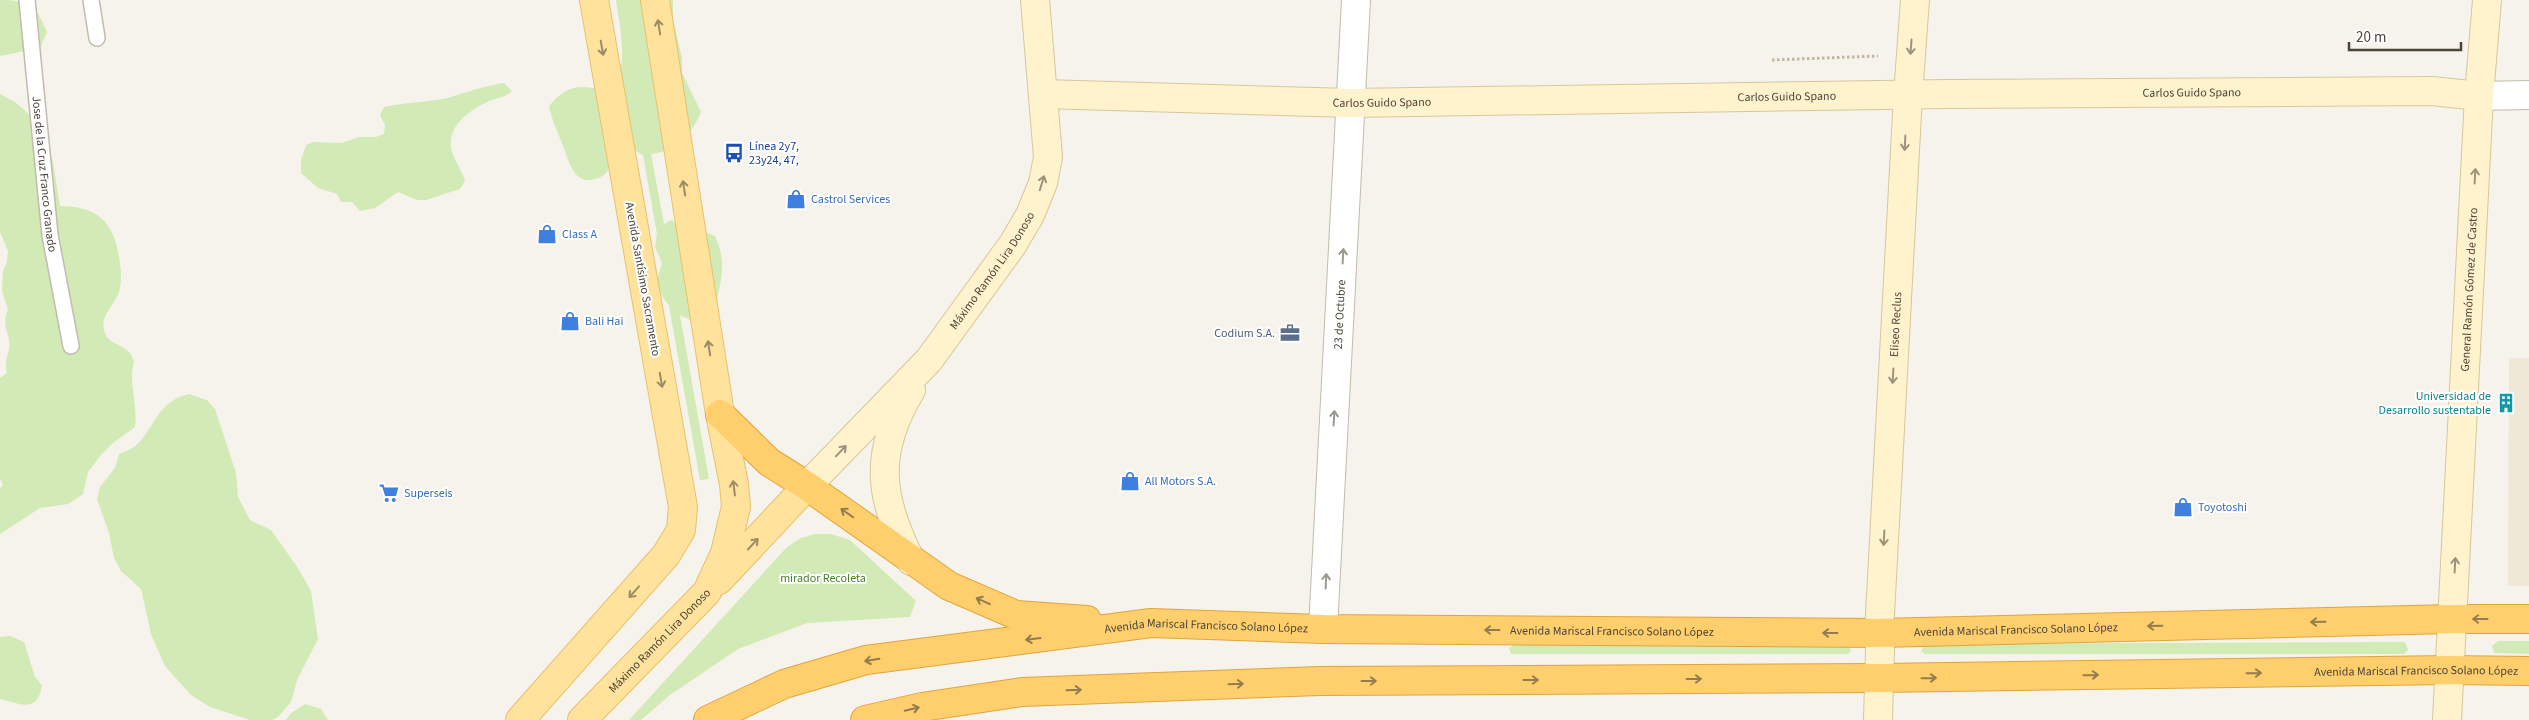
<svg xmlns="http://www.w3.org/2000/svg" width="2529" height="720" font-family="'Source Sans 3',sans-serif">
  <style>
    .education { fill: #efe8d6 }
    .green { fill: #d2eab5 }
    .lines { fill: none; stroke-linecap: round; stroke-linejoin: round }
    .lane-casing { stroke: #c2bbae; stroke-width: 18 }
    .street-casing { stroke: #c2bbae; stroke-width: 30 }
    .secondary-casing { stroke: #d6c79b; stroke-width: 30 }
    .primary-casing { stroke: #e6c16a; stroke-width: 30 }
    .highway-casing { stroke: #e0a43c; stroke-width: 30 }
    .path { stroke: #c4b79f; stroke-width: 3; stroke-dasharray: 2.5 2.5; stroke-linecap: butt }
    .lane { stroke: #fff; stroke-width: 15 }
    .street { stroke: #fff; stroke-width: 28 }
    .secondary { stroke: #fff3cd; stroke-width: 28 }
    .primary { stroke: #ffe39c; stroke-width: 28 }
    .highway { stroke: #ffcf6e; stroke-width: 28 }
    .oneway { stroke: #9c8c66 }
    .oneway2 { stroke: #9c937c }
    .oneway3 { stroke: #9c9892 }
    .oneway4 { stroke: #937c4e }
    .labels { text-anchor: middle; stroke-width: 4; stroke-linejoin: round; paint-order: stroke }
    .street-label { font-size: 12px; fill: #4b4439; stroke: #fff }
    .transit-label { font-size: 12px; fill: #164399; stroke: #fff; text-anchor: start }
    .shop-label { font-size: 12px; fill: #366cbe; stroke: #fff; text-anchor: start }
    .service-label { font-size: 12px; fill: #4e5e75; stroke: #fff; text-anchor: end }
    .culture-label { font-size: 12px; fill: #0d838f; stroke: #fff; text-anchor: end }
    .park-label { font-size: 12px; fill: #4a7f2a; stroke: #fff }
  </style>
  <rect width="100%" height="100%" fill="#f6f3ec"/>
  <!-- education -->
  <path class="education" d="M2509,358H2529V586H2508Z"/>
  <!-- green -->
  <path class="green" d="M0,0C30,0 36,6 47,32L40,48L0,56Z
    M616,0H673V19L682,58V73L701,112C693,133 674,152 651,154L664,224L671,220C685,228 701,229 715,236C729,265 719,285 714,314L696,323L680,315L709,479L700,480L669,306L658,290V277L662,263L655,247L657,234L643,155L629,147C624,151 614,156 611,162C608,167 609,171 604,175C576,192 570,164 563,146C558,132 552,121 549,106C571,80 584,86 615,93C627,60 621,33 616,0Z
    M504,83L512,91C505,98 496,98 487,102C469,111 448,125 451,148C453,159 462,170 465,181L460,189L426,200H417L398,192L375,208L360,211L352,202H341L337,194L318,188L301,173V160L306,145L314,142L342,143L359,137H376L384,134L385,125L380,115L384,107C405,102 426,103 447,98C465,93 484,86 504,83Z
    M0,94L15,102L39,123L53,162L60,206C97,206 114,222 119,257C121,269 122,280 119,292C115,305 100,315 104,330C107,344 120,343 129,352C131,354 133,359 134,362C128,383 138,405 135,427L113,443L101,455L88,472L83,494L68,504L40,508L0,534V488L3,485L0,478V378L7,373C4,363 7,358 9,349C12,335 0,328 8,310L2,291L3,271L7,262L8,251L0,232Z
    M189,394L207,400L215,409L236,473L238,497L250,520L271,530L298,568L311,591L318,639L297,680L291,702L278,717L272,720H250L210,707L191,695L165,666L151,634L141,589L121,571L114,558L109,533L97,499L100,487L115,468L119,454C124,452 130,450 134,447C156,429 155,402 189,394Z
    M815,534H831L850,540L916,601L910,617L807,623L738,649L670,695L641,720H629L787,547L801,538Z
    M10,636L24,642L35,677L42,685C37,715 20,703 0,699V637Z
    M2498,641H2529V654L2494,653L2492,646Z
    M2405,642L2408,650L2404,654H1925L1921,651L1925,644Z
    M1514,645H1848L1851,651L1848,654H1511L1509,648Z
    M305,704L321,709L328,720H286L291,713Z"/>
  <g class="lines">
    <defs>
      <g id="lane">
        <path id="s1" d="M27,0L50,235L71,346"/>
        <path d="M91,0L97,38"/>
      </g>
      <g id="street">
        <path d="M2479,96L2529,95"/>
        <path id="s2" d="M1323,629L1356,0"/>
      </g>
      <g id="secondary">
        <path id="s3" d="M1043,94L1350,103L1948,94L2432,91L2479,96"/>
        <path d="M911,390C873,453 879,498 911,561"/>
        <path id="s4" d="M807,486L929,360L1013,244L1030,215L1043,183L1048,157L1035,0"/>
        <path id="s5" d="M1878,720L1880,649L1879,633L1908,95L1915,0"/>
        <path id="s6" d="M2447,720L2479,96L2487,0"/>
      </g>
      <g id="primary">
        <path d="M719,580L807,486"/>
        <path d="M520,720L666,555L681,530L683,507L594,0"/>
        <path id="s7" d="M582,720L707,592L725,553L736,507L734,484L720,414L655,0"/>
      </g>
      <g id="highway">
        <path d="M720,414L769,462L807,486L949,586L1016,615L1087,620"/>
        <path id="s8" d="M708,720L784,684L866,660L1151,623L1323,629L1879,633L2452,619H2529"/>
        <path id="s9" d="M865,720L922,707L1022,692L1320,681L1880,678L2449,670L2529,671"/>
      </g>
    </defs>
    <!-- lane casing -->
    <use href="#lane" class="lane-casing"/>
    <!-- street casing -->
    <use href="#street" class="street-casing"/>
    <!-- secondary casing -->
    <use href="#secondary" class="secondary-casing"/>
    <!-- primary casing -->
    <use href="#primary" class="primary-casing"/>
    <!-- highway casing -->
    <use href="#highway" class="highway-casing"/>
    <!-- path -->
    <path class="path" d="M1772,60L1878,56"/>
    <!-- lane -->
    <use href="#lane" class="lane"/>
    <!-- street -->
    <use href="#street" class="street"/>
    <!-- secondary -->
    <use href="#secondary" class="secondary"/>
    <!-- primary -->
    <use href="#primary" class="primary"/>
    <!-- highway -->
    <use href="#highway" class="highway"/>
  </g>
  <!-- one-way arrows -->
  <defs><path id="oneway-shaft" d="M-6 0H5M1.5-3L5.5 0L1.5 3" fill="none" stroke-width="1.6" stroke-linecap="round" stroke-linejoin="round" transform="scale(1.25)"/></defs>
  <g class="oneway">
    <use href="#oneway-shaft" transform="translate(659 27) rotate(-99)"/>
    <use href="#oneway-shaft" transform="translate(602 48) rotate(80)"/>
    <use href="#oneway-shaft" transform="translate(684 188) rotate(-99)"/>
    <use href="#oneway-shaft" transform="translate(709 348) rotate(-99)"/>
    <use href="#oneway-shaft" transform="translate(661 380) rotate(80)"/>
    <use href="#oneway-shaft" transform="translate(734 488) rotate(-97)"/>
    <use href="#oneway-shaft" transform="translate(753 544) rotate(-47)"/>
    <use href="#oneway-shaft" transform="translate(634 592) rotate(132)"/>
  </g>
  <g class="oneway2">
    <use href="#oneway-shaft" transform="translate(1911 47) rotate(94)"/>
    <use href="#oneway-shaft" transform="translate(1905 143) rotate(93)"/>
    <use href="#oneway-shaft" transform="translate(2475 176) rotate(-87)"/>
    <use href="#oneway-shaft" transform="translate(1042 183) rotate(-73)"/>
    <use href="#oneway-shaft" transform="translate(1893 376) rotate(93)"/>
    <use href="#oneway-shaft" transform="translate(841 451) rotate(-46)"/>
    <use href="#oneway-shaft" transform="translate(1884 538) rotate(93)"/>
    <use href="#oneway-shaft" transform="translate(2455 565) rotate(-87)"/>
  </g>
  <g class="oneway3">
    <use href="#oneway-shaft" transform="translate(1343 256) rotate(-87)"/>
    <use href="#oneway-shaft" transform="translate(1334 418) rotate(-87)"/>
    <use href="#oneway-shaft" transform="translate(1326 581) rotate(-87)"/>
  </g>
  <g class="oneway4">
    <use href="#oneway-shaft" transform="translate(847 513) rotate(-145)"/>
    <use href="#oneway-shaft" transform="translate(983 601) rotate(-156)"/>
    <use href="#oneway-shaft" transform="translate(2480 619) rotate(-180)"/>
    <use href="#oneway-shaft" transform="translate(2318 622) rotate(179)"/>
    <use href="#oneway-shaft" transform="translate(2155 626) rotate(179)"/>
    <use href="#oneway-shaft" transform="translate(1492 630) rotate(-180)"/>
    <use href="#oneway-shaft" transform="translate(1830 633) rotate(-180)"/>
    <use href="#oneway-shaft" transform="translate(1033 639) rotate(173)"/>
    <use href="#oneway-shaft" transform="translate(872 660) rotate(171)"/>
    <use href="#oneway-shaft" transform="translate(2254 673) rotate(-1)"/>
    <use href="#oneway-shaft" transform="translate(2091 675) rotate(-1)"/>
    <use href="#oneway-shaft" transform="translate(1929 678) rotate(-1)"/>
    <use href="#oneway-shaft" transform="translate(1694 679)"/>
    <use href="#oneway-shaft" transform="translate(1531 680)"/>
    <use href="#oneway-shaft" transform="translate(1369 681)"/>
    <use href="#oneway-shaft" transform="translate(1236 684) rotate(-2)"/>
    <use href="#oneway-shaft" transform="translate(1074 690) rotate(-2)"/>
    <use href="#oneway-shaft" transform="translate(912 709) rotate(-13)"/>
  </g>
  <!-- icons -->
  <defs>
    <symbol id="bus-bare" viewBox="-9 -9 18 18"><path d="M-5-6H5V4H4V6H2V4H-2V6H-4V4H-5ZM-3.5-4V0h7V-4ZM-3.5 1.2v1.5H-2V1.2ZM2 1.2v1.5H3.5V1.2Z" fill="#1a4fb4" stroke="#fff" stroke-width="2.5" paint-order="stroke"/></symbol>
    <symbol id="shop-bare" viewBox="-9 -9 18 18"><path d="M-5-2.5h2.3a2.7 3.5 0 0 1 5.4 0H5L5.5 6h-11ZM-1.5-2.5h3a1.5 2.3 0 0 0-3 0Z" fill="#3f7fe0" stroke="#fff" stroke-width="2.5" paint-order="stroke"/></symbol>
    <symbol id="office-bare" viewBox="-9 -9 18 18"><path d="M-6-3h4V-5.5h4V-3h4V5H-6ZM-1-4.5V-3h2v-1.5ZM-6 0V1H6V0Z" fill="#5c6f8a" stroke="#fff" stroke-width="2.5" paint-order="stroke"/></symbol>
    <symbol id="building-bare" viewBox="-9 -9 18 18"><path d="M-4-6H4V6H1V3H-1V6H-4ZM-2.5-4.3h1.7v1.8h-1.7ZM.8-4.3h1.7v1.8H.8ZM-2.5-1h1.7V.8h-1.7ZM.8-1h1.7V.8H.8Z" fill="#0f9aa8" stroke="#fff" stroke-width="2.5" paint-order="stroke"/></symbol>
    <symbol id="supermarket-bare" viewBox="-9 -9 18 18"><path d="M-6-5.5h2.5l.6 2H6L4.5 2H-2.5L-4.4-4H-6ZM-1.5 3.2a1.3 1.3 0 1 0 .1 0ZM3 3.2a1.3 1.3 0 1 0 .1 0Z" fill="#3f7fe0" stroke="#fff" stroke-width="2.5" paint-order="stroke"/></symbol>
  </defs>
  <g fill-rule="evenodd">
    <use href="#bus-bare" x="720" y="139" width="28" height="28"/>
    <use href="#shop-bare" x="782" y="185" width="28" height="28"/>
    <use href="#shop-bare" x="533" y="220" width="28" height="28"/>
    <use href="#shop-bare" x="556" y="307" width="28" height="28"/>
    <use href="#office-bare" x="1276" y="319" width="28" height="28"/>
    <use href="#building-bare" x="2492" y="389" width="28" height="28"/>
    <use href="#shop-bare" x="1116" y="467" width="28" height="28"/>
    <use href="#supermarket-bare" x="375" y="479" width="28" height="28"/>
    <use href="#shop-bare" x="2169" y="493" width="28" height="28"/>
  </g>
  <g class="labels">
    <!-- street labels -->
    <g class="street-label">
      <text dy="4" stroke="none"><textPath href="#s3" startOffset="1149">Carlos Guido Spano</textPath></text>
      <text dy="4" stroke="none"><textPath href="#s3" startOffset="744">Carlos Guido Spano</textPath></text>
      <text dy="4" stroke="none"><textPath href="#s3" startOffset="339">Carlos Guido Spano</textPath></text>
      <text dy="4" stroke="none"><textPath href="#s1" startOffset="175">Jose de la Cruz Franco Granado</textPath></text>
      <text dy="4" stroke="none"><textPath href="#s4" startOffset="285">Máximo Ramón Lira Donoso</textPath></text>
      <text transform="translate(643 279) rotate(80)" y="4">Avenida Santísimo Sacramento</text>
      <text dy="4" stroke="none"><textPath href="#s6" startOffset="431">General Ramón Gómez de Castro</textPath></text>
      <text dy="4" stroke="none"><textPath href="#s2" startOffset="315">23 de Octubre</textPath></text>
      <text dy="4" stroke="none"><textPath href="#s5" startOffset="396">Eliseo Reclus</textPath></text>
      <text dy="4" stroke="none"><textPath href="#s8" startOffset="1322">Avenida Mariscal Francisco Solano López</textPath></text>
      <text dy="4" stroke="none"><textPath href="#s8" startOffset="512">Avenida Mariscal Francisco Solano López</textPath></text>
      <text dy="4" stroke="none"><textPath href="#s8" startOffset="918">Avenida Mariscal Francisco Solano López</textPath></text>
      <text dy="4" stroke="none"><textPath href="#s7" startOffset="111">Máximo Ramón Lira Donoso</textPath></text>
      <text dy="4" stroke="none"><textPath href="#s9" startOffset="1554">Avenida Mariscal Francisco Solano López</textPath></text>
    </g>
    <!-- transit labels -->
    <g class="transit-label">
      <text x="749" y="150">Línea 2y7,<tspan x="749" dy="14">23y24, 47,</tspan></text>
    </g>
    <!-- shop labels -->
    <g class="shop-label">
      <text x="811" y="203">Castrol Services</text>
      <text x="562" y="238">Class A</text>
      <text x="585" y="325">Bali Hai</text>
      <text x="1145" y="485">All Motors S.A.</text>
      <text x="404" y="497">Superseis</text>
      <text x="2198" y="511">Toyotoshi</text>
    </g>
    <!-- service labels -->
    <g class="service-label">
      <text x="1275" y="337">Codium S.A.</text>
    </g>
    <!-- culture labels -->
    <g class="culture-label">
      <text x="2491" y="400">Universidad de<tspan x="2491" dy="14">Desarrollo sustentable</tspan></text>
    </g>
    <!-- park labels -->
    <g class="park-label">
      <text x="823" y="582">mirador Recoleta</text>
    </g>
  </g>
  <!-- scale -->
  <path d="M2349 42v8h112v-8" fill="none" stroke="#4b4439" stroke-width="2.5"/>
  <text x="2356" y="42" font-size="15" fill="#4b4439" stroke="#ffffff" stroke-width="4" paint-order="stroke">20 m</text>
</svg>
